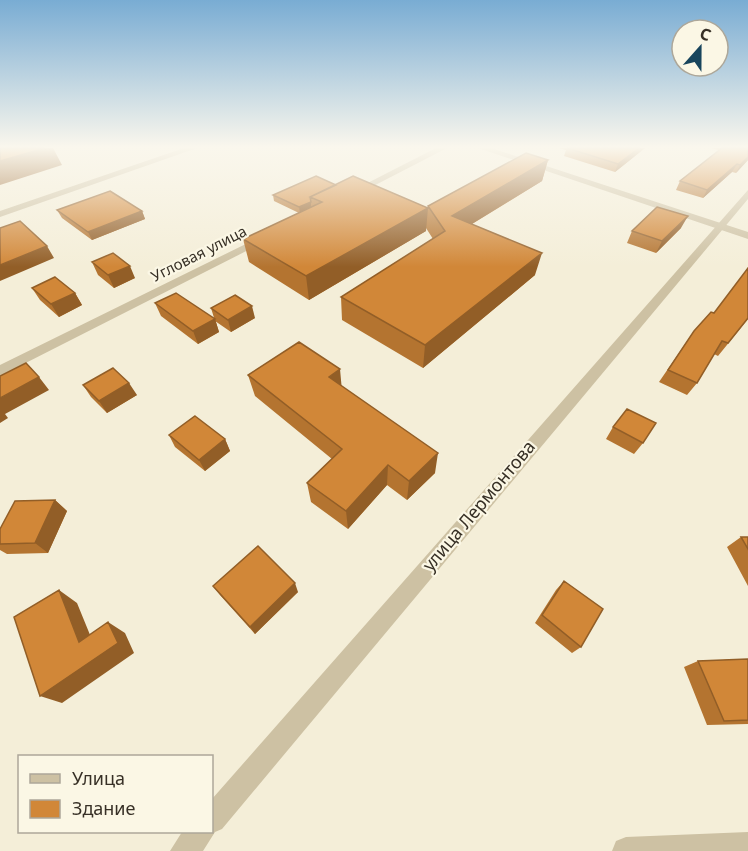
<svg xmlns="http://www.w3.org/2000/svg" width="748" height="851" font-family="'Noto Sans',sans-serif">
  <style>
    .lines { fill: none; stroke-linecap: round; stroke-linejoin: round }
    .minor { fill: #cdc1a3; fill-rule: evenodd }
    .tertiary { fill: #cdc1a3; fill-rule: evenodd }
    .wall { fill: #b47430 }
    .shaded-wall { fill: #925e27 }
    .building { fill: #d18738; stroke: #925e27; stroke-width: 1.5 }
    .labels { text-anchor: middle; stroke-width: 4.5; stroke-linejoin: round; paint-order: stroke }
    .far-street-label { font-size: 15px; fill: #373026; stroke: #fbf7e5 }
    .street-label { font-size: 18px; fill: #373026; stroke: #fbf7e5 }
  </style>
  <rect width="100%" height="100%" fill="#f4eed8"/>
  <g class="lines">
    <!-- minor -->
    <path class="minor" d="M184,148H197L0,217V211Z
      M436,148H447L356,195L348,193Z
      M748,190V199L222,829L215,832L203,851H170L182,832H212V799Z
      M266,234L272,237L270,239L0,376V365Z"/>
    <!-- tertiary -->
    <path class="tertiary" d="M478,148H491L748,232V239Z
      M748,832V851H612L616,841L626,837Z"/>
  </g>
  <!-- wall -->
  <path class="wall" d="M559,148H645L615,172L564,156L566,150Z
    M711,148H748V160L736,173L732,172L703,198L676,190L680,181L719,150Z
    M548,160L542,181L472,224L535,275L423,368L342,320L341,297L433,239L426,228V231L309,300L249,262L243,239L299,213L274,201L273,195L336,185L428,208V206Z
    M57,210L142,211L145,219L92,240L62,218Z
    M681,228L656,253L627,243L632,231Z
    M92,262L135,278L114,288L98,275Z
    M32,288L75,293L82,305L59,317L40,300Z
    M155,303L215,319L219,332L198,344L161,316Z
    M211,308L255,318L231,332L215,321Z
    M714,313L748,319L718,356L714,354L697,383L687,395L659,382L694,331Z
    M248,375L341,385L435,473L407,500L387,485L348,529L311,502L307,483L332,459L255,396Z
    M83,385L137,395L107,413L91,397Z
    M613,427L643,443L634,454L606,439Z
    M169,435L225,439L230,451L205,471L175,447Z
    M55,500L67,511L48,553L7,554L0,550V529Z
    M741,537H748V586L727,547Z
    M564,581L581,647L572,653L535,623L556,590Z
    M213,586L298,592L255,634L220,595Z
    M748,659V724L707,725L684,667L698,661Z"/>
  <!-- shaded-wall -->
  <path class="shaded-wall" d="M45,148H53L62,165L0,185V161Z
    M639,148H645L615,172L618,164Z
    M748,157V160L736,173L740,165Z
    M548,160L542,181L449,238L452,216Z
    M737,164L732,172L703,198L707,190Z
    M311,202V208L300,213L299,207Z
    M428,208L426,231L309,300L306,276Z
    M142,211L145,219L92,240L88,232Z
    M688,216L681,228L656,253L662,241Z
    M47,246L54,258L0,281V265Z
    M542,253L535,275L423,368L425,345Z
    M130,266L135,278L114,288L108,275Z
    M75,293L82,305L59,317L51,304Z
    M252,306L255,318L231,332L228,320Z
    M215,319L219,332L198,344L193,331Z
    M340,369L342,391L329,377Z
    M39,377L49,390L5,414L8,418L0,423V398Z
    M129,383L137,395L107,413L99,401Z
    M225,439L230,451L205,471L199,460Z
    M438,453L435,473L407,500L409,481Z
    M388,465L387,485L348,529L346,511Z
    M55,500L67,511L48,553L35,543Z
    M295,583L298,592L255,634L250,627Z
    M59,590L77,603L97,652L79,642Z
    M108,622L125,633L134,653L62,703L40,696Z"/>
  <!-- building -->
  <path class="building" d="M0,148H45L0,161Z
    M567,148H639L618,164Z
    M722,148H748V157L740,165L737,164L707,190L680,181Z
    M526,153L548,160L452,216L542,253L425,345L341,297L445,231L428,206Z
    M316,176L336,185L310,197L311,202L299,207L273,195Z
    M353,176L428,208L306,276L243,239L322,202L310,197Z
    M110,191L142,211L88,232L57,210Z
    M657,207L688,216L662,241L632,231Z
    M20,221L47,246L0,265V228Z
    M113,253L130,266L108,275L92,262Z
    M748,268V318L728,343L722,341L697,383L668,370L694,331L711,312L714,313Z
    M55,277L75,293L51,304L32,288Z
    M176,293L215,319L193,331L155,303Z
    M235,295L252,306L228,320L211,308Z
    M299,342L340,369L329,377L438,453L409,481L388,465L346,511L307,483L342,449L248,375Z
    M26,363L39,377L0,398V376Z
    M113,368L129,383L99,401L83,385Z
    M627,409L656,423L643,443L613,427Z
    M195,416L225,439L199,460L169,435Z
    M55,500L35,543L0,544V529L15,501Z
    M741,537H748V549Z
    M258,546L295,583L250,627L213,586Z
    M564,581L603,609L581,647L542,615Z
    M59,590L79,642L108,622L118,643L40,696L14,617Z
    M748,659V720L724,721L698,661Z"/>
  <!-- sky -->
  <linearGradient id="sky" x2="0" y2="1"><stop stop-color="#79acd3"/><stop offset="0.55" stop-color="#faf7ed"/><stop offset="1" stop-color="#faf7ed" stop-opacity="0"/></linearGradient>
  <rect width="748" height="267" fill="url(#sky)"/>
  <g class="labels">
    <!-- far-street labels -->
    <g class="far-street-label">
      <text transform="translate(199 254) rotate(-27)" y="5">Угловая улица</text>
    </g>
    <!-- street labels -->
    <g class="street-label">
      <text transform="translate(479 506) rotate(-50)" y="6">улица Лермонтова</text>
    </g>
  </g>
  <!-- legend -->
  <rect x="18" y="755" width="195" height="78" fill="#fbf7e5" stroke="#ada799" stroke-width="1.5"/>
  <rect x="30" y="774" width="30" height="9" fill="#cdc1a3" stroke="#ada799" stroke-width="1.5"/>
  <text x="72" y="785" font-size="18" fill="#373026">Улица</text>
  <rect x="30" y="800" width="30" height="18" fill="#d18738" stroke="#ada799" stroke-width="1.5"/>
  <text x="72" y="815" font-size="18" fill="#373026">Здание</text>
  <!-- north arrow -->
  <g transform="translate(700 48) rotate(21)"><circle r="28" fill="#fbf7e5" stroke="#ada799" stroke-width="1.5"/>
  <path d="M0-4.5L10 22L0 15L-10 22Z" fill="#18455c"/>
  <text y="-9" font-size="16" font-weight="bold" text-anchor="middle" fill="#373026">С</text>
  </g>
</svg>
